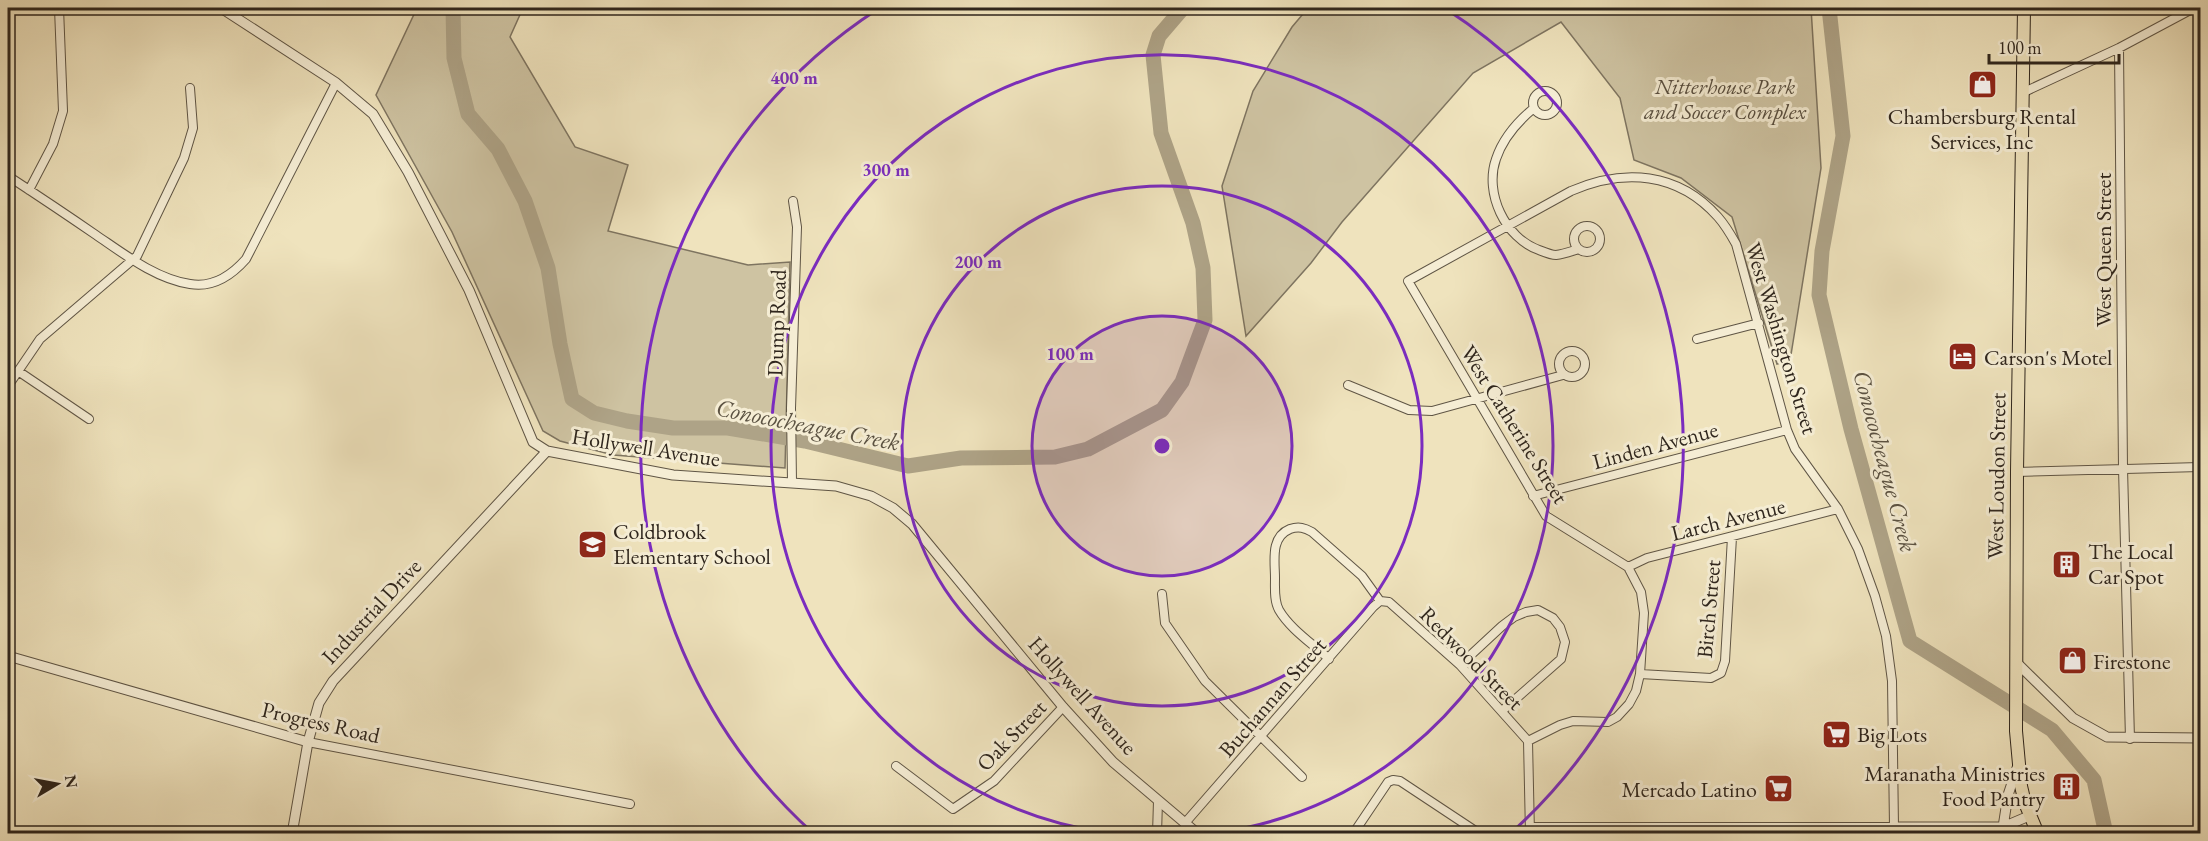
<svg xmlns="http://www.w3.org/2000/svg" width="2208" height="841" font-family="'EB Garamond',serif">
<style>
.green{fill:#cec3a2;stroke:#7e7460;stroke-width:1.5}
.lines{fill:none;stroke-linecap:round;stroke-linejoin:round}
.river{stroke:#aea387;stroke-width:15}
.minor-casing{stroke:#5f5545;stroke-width:10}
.tertiary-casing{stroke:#5f5545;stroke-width:11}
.trunk-casing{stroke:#2f261d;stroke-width:14}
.minor{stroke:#f5edd4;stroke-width:8}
.tertiary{stroke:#f5edd4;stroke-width:9}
.trunk{stroke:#efe3bd;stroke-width:12}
.ring{fill:none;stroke:#7b2cbf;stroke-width:3}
.labels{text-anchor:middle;stroke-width:6;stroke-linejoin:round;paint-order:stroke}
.park-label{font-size:22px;font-style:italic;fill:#574d3e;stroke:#f5edd4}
.poi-label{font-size:22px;fill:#2f261d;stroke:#f5edd4;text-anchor:start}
.street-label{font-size:22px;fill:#2f261d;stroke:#f5edd4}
.water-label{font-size:24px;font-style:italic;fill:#5b5242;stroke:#f5edd4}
.centre{fill:#7b2cbf;stroke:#f5edd4;stroke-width:3}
.ring-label{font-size:18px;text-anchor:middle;font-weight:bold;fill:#7b2cbf;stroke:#f5edd4;stroke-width:6;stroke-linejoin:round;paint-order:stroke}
</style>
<rect width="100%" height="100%" fill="#efe3bd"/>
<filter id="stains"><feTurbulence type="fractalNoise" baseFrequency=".00333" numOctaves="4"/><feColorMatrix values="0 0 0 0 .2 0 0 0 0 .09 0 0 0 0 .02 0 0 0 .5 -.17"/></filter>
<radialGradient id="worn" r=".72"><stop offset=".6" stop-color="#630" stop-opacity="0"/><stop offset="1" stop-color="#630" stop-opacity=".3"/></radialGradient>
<path class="green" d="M417,8H523L510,37L575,147L628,165L608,231L748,265L790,262L785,468L613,455L560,441L543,431L452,232L376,95Z
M1308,8H1811L1821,168L1790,361L1777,364L1732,217L1681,178L1634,160L1620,98L1561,22L1473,73L1342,222L1311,263L1246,336L1222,186L1253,91L1292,27Z"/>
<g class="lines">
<path class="river" d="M453,8L454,58L468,114L498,149L525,201L548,268L560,344L572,399L594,413L627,421L673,428H728L805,441L908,466L961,458L1055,457L1088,449L1162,410L1182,382L1205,320L1203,268L1193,223L1161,133L1153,55L1159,36L1183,8
M1829,8L1843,136L1822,251L1819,295L1851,429L1910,641L2052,730L2094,780L2106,834"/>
<defs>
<path id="minor" d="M2119,48L2123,468L2130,739
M1533 103a12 12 0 1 1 24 0a12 12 0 1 1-24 0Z
M2022,93L2119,48L2194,8
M1534,108C1517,122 1503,138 1496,159C1484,193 1505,238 1539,250C1544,252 1551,255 1556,255C1564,254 1572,251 1579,249
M8,176C37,195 67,215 96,235C124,254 156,279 190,284C213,288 231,276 246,259L336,83
M29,190L53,144L63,111L59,8
M1574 239a13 13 0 1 1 26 0a13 13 0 1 1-26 0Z
M1697,339L1759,323
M1559 364a13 13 0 1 1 26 0a13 13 0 1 1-26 0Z
M18,371L89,419
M1348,385L1409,410L1432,411L1563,375
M8,386L40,339L137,256L184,158L193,128L190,88
M2017,472L2200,467
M792,482L791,408L797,227L793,201
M1533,496L1787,430
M1628,567L1647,558L1838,509
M1162,594L1165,623L1205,681L1302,777
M1329,659C1313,644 1290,629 1279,610C1274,601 1275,589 1275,578C1275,561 1270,537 1290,529C1299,526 1305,528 1312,532L1362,576L1380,601
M1460,665L1502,626L1514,617L1526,612L1538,610L1553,618L1560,627L1565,642L1561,659L1502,711
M1640,674L1711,678L1721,673L1725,661L1732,537
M1528,741L1560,725L1573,721L1608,722L1617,717L1629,704L1636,691L1640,674L1644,613L1641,592L1628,567L1546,516L1408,281L1571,191C1624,168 1678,172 1718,217C1725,225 1731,235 1736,244L1787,430L1795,449L1838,509L1858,549L1875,596L1886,636L1892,681L1894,827H1530
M1528,741L1530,834
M308,742L630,804
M896,766L953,809L994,781L1063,707
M1157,834L1158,801
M1185,834V823L1373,607L1380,601L1389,602L1460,665L1528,741
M1353,834L1388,782L1393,780L1400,781L1480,834"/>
<path id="tertiary" d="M221,8L335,82L373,114L408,172L469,290L533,442L547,451L673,475L836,486L871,496L893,508L912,524L1063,707L1113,762L1198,834
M8,656L308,742
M2016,662L2073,718L2107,737L2200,738
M2003,827L2008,795L2017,768
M292,834L308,742L319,703L333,681L547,451
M1894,834V827H2003L2029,816"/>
<path id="trunk" d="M2024,8L2017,472L2016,731L2021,786L2025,803L2038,834"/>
</defs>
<use href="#minor" class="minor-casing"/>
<use href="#tertiary" class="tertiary-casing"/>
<use href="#trunk" class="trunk-casing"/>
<use href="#minor" class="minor"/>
<use href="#tertiary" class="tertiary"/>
<use href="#trunk" class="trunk"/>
</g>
<circle cx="1162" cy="446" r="130" fill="#7b2cbf" fill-opacity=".12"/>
<g class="ring">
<circle cx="1162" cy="446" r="130"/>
<circle cx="1162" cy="446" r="260"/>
<path d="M1108 833A391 391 0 1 1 1216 833"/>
<path d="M813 833A521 521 0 0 1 878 9M1446 9A521 521 0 0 1 1511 833"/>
</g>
<defs>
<symbol id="shop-square" viewBox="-11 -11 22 22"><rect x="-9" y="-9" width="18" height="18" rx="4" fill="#8f2418" stroke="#f5edd4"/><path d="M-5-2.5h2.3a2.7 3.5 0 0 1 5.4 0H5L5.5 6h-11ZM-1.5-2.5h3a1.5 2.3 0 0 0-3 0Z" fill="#fff"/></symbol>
<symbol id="hotel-square" viewBox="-11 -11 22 22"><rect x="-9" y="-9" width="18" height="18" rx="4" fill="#8f2418" stroke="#f5edd4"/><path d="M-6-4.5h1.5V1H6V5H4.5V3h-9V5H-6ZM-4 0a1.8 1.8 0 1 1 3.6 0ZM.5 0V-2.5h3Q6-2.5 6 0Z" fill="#fff"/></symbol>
<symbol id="school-square" viewBox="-11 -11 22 22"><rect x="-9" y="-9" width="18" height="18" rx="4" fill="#8f2418" stroke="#f5edd4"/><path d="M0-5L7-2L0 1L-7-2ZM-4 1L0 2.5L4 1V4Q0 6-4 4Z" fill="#fff"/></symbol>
<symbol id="building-square" viewBox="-11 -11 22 22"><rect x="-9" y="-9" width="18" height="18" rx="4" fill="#8f2418" stroke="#f5edd4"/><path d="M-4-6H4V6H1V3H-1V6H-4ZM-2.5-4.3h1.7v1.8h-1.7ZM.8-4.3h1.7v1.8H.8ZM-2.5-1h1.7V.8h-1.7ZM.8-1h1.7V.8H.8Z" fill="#fff"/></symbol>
<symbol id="supermarket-square" viewBox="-11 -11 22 22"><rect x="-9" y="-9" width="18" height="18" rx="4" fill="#8f2418" stroke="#f5edd4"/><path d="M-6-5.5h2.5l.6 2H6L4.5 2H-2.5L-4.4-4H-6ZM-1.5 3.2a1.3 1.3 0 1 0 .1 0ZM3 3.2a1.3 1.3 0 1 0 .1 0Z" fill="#fff"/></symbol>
</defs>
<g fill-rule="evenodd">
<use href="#shop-square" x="1966" y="68" width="33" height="33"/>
<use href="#hotel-square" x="1946" y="340" width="33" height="33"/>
<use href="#school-square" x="576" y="528" width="33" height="33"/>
<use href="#building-square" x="2050" y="548" width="33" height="33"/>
<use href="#shop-square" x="2056" y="644" width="33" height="33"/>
<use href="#supermarket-square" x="1820" y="718" width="33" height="33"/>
<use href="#building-square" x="2050" y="770" width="33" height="33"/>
<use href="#supermarket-square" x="1762" y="772" width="33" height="33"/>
</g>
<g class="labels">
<g class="park-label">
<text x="1725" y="94">Nitterhouse Park<tspan x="1725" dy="25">and Soccer Complex</tspan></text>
</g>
<g class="poi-label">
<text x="1982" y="124" text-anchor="middle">Chambersburg Rental<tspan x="1982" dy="25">Services, Inc</tspan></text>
<text x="1984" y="365">Carson's Motel</text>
<text x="613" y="539">Coldbrook<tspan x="613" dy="25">Elementary School</tspan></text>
<text x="2088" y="559">The Local<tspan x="2088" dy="25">Car Spot</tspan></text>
<text x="2093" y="669">Firestone</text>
<text x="1857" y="742">Big Lots</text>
<text x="2045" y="781" text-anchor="end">Maranatha Ministries<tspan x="2045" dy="25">Food Pantry</tspan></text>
<text x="1757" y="797" text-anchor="end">Mercado Latino</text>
</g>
<g class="street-label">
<text transform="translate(2103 250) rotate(-90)" y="8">West Queen Street</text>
<text transform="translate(776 323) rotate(-88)" y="8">Dump Road</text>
<text transform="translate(1782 338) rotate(73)" y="8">West Washington Street</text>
<text transform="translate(1515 424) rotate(58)" y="8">West Catherine Street</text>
<text transform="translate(1655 445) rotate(-15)" y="8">Linden Avenue</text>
<text transform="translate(646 447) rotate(9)" y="8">Hollywell Avenue</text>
<text transform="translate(1996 476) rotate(-89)" y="8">West Loudon Street</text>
<text transform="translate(1728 519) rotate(-14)" y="8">Larch Avenue</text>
<text transform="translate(1708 609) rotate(-85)" y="8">Birch Street</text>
<text transform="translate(371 611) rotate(-47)" y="8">Industrial Drive</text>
<text transform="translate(1472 658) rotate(45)" y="8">Redwood Street</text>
<text transform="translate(1083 695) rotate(48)" y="8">Hollywell Avenue</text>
<text transform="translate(1272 697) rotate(-49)" y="8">Buchannan Street</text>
<text transform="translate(321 722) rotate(13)" y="8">Progress Road</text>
<text transform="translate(1011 735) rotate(-46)" y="8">Oak Street</text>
</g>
<g class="water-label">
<text transform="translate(808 425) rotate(11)" y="8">Conococheague Creek</text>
<text transform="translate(1885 461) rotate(75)" y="8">Conococheague Creek</text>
</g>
</g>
<circle cx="1162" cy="446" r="9" class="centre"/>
<g class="ring-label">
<text x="794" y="84">400 m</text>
<text x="886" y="176">300 m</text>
<text x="978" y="268">200 m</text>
<text x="1070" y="360">100 m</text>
</g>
<rect width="2208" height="841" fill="none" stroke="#efe3bd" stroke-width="30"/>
<rect x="9" y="9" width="2190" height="823" fill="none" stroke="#2f261d" stroke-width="3"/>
<rect x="15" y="15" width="2178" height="811" fill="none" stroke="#2f261d" stroke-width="1.5"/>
<g transform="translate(57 784) rotate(80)" stroke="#f5edd4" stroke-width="4.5" paint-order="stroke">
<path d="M0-4.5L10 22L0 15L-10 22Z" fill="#2f261d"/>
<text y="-9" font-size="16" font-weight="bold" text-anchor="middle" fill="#2f261d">N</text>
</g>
<path d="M1989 54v9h130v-9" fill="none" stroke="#2f261d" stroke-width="3"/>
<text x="1998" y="54" font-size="18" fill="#2f261d" stroke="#f5edd4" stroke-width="4.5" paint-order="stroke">100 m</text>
<rect width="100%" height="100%" filter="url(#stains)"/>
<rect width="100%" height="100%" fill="url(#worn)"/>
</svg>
